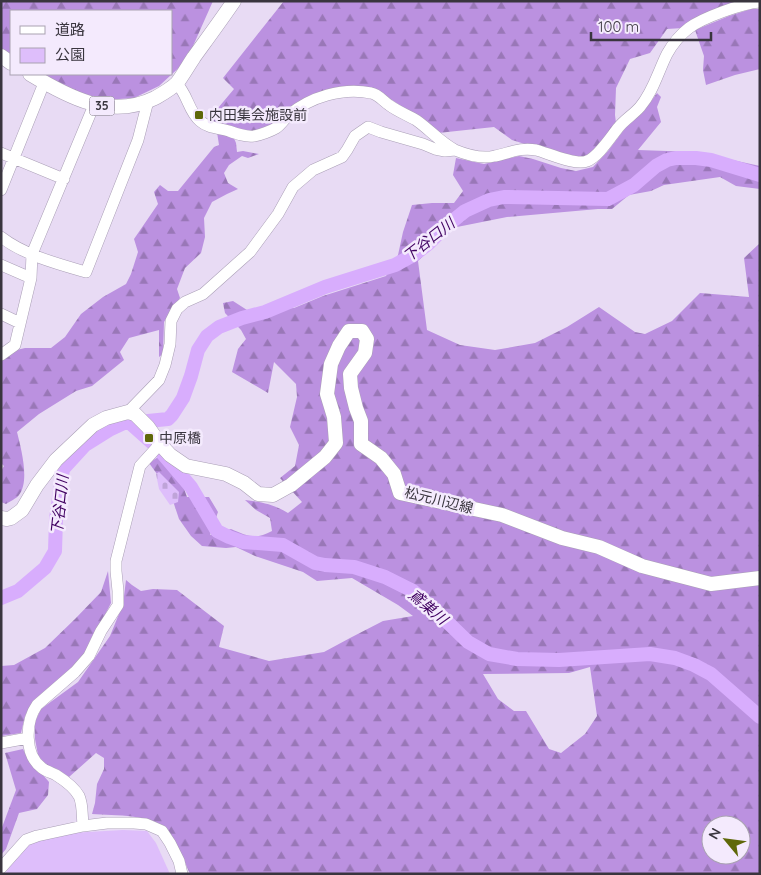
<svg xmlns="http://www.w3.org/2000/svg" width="761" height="875" font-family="Quicksand,'Noto Sans JP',sans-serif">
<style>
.forest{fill:url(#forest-firs);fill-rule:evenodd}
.cemetery{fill:url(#cemetery-stones)}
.park{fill:#debefb}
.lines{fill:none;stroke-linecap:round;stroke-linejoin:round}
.river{stroke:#d8adfd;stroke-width:14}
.minor-casing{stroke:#aa9fb6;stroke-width:12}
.major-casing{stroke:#aa9fb6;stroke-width:15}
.minor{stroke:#fff;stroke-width:11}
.major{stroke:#fff;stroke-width:14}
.poi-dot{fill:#5f6809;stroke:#f4eafd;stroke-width:2}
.labels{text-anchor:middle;stroke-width:5;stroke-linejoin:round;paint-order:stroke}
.shield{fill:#f4eafd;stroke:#716b77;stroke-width:1}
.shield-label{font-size:12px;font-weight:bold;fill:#39353e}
.poi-label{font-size:14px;fill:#39353e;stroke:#f4eafd;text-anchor:start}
.street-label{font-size:14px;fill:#39353e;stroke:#f4eafd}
.water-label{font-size:15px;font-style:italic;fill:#400061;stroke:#f4eafd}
</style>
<defs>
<pattern id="forest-firs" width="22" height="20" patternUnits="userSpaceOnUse" patternTransform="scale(1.25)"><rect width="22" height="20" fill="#bb91e0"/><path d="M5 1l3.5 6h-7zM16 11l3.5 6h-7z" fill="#9977b7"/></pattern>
<pattern id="cemetery-stones" width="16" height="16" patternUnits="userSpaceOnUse" patternTransform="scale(1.25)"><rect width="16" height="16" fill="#debefb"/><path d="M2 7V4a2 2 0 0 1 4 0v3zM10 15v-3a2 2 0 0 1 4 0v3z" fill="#bfa4d8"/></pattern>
</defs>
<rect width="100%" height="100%" fill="#e8dbf4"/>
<path class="forest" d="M1,1H213L193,46L195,53L159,86L134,98L104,100L81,96L38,74H171V11H11V59L1,53Z
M284,1H744L683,28L667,29L650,53L630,59L616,88L615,115L616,123L592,152L582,158L528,145L512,140L494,127L438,133L412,113L381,93L328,90L273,125L252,133L210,122L213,114L234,89L223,78Z
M751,9H760V69L735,75L706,85L703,70L704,56L695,30L729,16Z
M657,93L661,97L657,107L661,122L638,150L696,152L760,166V189L736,186L720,177L664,185L651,191L629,195L612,209H598L507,217L452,228L418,261L427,330L460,345L495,350L535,343L567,327L599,307L635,332L645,334L672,321L700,293L749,297L744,258L760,243V874H190C184,860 178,845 169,832C155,813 114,816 92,814L95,803L97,784L104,769V758L96,753L69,777L57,769L46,766L38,755L35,739V722L41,709L78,682L110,636L123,604L126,580L132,585L141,591L153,589L177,590L224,626L219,647L269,661L324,652L350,638L383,621L413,616L398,605L352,578L317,581L303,572L255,556L236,547L226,548L202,546L191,536L179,519L170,492L149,463L158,457L183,486L187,497H209L218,512L210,535L231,529C247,536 256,540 272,531L270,518L256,510L245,500C262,502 273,504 288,513L302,502L280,478L295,466L299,445L290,427L297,397L296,384L274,362L268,393L232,372L238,349L246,339L241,330L225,313L223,303L233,301L247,310L294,308L323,296L386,276L398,255L403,232L412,205L432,203H454L463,191L453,175L456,158L484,164L519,156L533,159L561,168L576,171L593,167L608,151L626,127L644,111ZM590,667L597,716L585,734L561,753L549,749L526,711H514L498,699L483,674L569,673ZM711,825H741V855H711Z
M217,132L233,136L236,143L237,152L243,151L259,154L248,158L242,156L229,165L224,173L228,183L238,189L227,194L212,202L204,218L205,237L201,253L185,268L177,289L180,298L164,322L163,354L159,357V330L129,338L120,352L124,360L92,386L76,391L39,414L17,432C21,448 30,481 19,495C16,499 10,501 6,504L1,502V471L4,466L1,463V356L4,353L25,348H51L65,337L81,314L103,297L126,284L131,274L138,252L134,239L158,204L154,192L160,185L168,191H178L214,147L219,145Z
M108,571L111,603L86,652L69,670L33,701L25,716L21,733L1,736V666L14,665L45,648L75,619L101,592Z
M23,749L30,763L43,775L49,782L48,795L37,809L19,813L6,849L1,855V830L16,790L5,753Z"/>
<path class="cemetery" d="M159,472L179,492L178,502L170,505L159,489L156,474Z"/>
<path class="park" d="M123,830L147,831L156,843L170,874H5L13,862L29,843L70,833Z"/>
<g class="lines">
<path class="river" d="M148,421L168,419L172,415L183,398L191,376L198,350L207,336L219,327L242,318L265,312L325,287L395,265L415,254L428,244L444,228L465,211L489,200L504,197L608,199L634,185L656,166L667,160L676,158H696L711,160L760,175
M1,598L18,591L45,568L55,551L56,519L63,469L85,445L109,430L124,423H130L157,447L191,487L217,531L229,537L243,542L283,545L315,563L325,565L354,567L385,577L413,591L437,612L468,642L489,654L517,659L559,660L650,654L675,658L694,665L711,674L760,717"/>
<defs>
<path id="minor" d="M176,83C188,94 188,111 200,121C208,128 219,128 229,131C237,134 245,137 254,136C260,135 271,131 276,128C281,125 284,119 289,115C310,97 343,87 371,93C378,94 383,101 389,105C397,111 407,115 416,120C429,129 440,142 455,150C467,155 482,159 495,156C510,153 520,147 536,150C548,153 576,166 587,161C598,157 610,138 618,128C624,120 633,115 640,107C653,92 658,72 667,54C672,45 681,34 689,28C702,18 743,3 760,2
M1,153L64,179
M1,190L44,83
M1,237C24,255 58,264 86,272L138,140L148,101
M1,265L31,278L15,345L1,355
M31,278L32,254L94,105
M1,314L20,323
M128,412L159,380L165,365L170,344L171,321L177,309L185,302L203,294L250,252L278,214L293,187L313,170L342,157L347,150L355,136L368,127L381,132L423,144L435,149L445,151L455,150
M1,743L28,738
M83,826C82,817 83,804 79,796C74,787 64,780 56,775C52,773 46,771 42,768C24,755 25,722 37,705L75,672L89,656L101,631L118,605V591L116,571V561L140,466L160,444
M1,868L26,840L37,836L83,826L107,823H134L146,824L162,831L170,843L179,861L182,874"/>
<path id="major" d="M1,56L11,63
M30,74C68,97 110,120 155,98C162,94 171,89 177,83C183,75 188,66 194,57C207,39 221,20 234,1
M1,518L7,519L11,518L22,510L37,485L56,460L93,425L106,418L128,412L135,414L148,427L160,444L170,455L186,466L226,474L244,483L258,494L273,495L291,485L325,457L336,443L334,417L327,394L331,364L339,346L349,331H362L367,339L365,353L350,374L351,388L356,408L361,421V444L381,458L394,474L400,493L502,515L562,538L599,547L642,566L711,584L760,578"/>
</defs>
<use href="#minor" class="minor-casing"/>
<use href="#major" class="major-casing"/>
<use href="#minor" class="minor"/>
<use href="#major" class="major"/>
</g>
<g class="poi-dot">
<rect x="194" y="110" width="10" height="10" rx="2.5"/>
<rect x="144" y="433" width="10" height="10" rx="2.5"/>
</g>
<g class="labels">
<rect class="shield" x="89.5" y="96.5" width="25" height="19" rx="4"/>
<g class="shield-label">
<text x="102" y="110">35</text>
</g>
<g class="poi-label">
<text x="209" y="120">内田集会施設前</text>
<text x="159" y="443">中原橋</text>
</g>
<g class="street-label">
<text transform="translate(439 500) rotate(14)" y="5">松元川辺線</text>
</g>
<g class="water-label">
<text transform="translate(429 240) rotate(-38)" y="5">下谷口川</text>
<text transform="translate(60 505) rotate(-84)" y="5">下谷口川</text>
<text transform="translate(428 607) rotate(40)" y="5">鳶巣川</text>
</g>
</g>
<rect width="761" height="875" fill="none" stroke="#39353e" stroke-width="5"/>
<rect x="10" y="10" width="162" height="65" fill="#f4eafd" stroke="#a9a2b1"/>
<rect x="20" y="26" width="25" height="8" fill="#ffffff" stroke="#a9a2b1"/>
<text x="55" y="35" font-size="15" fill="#39353e">道路</text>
<rect x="20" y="48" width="25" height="15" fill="#debefb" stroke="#a9a2b1"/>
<text x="55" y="60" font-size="15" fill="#39353e">公園</text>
<g transform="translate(726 840) rotate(299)"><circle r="24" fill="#f4eafd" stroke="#a9a2b1"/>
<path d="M0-4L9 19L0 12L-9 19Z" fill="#5f6809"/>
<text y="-8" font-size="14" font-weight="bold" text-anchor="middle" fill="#39353e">N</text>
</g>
<path d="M591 32v8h120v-8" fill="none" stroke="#39353e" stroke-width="2.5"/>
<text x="598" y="32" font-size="15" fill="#39353e" stroke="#f4eafd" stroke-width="4" paint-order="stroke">100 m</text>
</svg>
